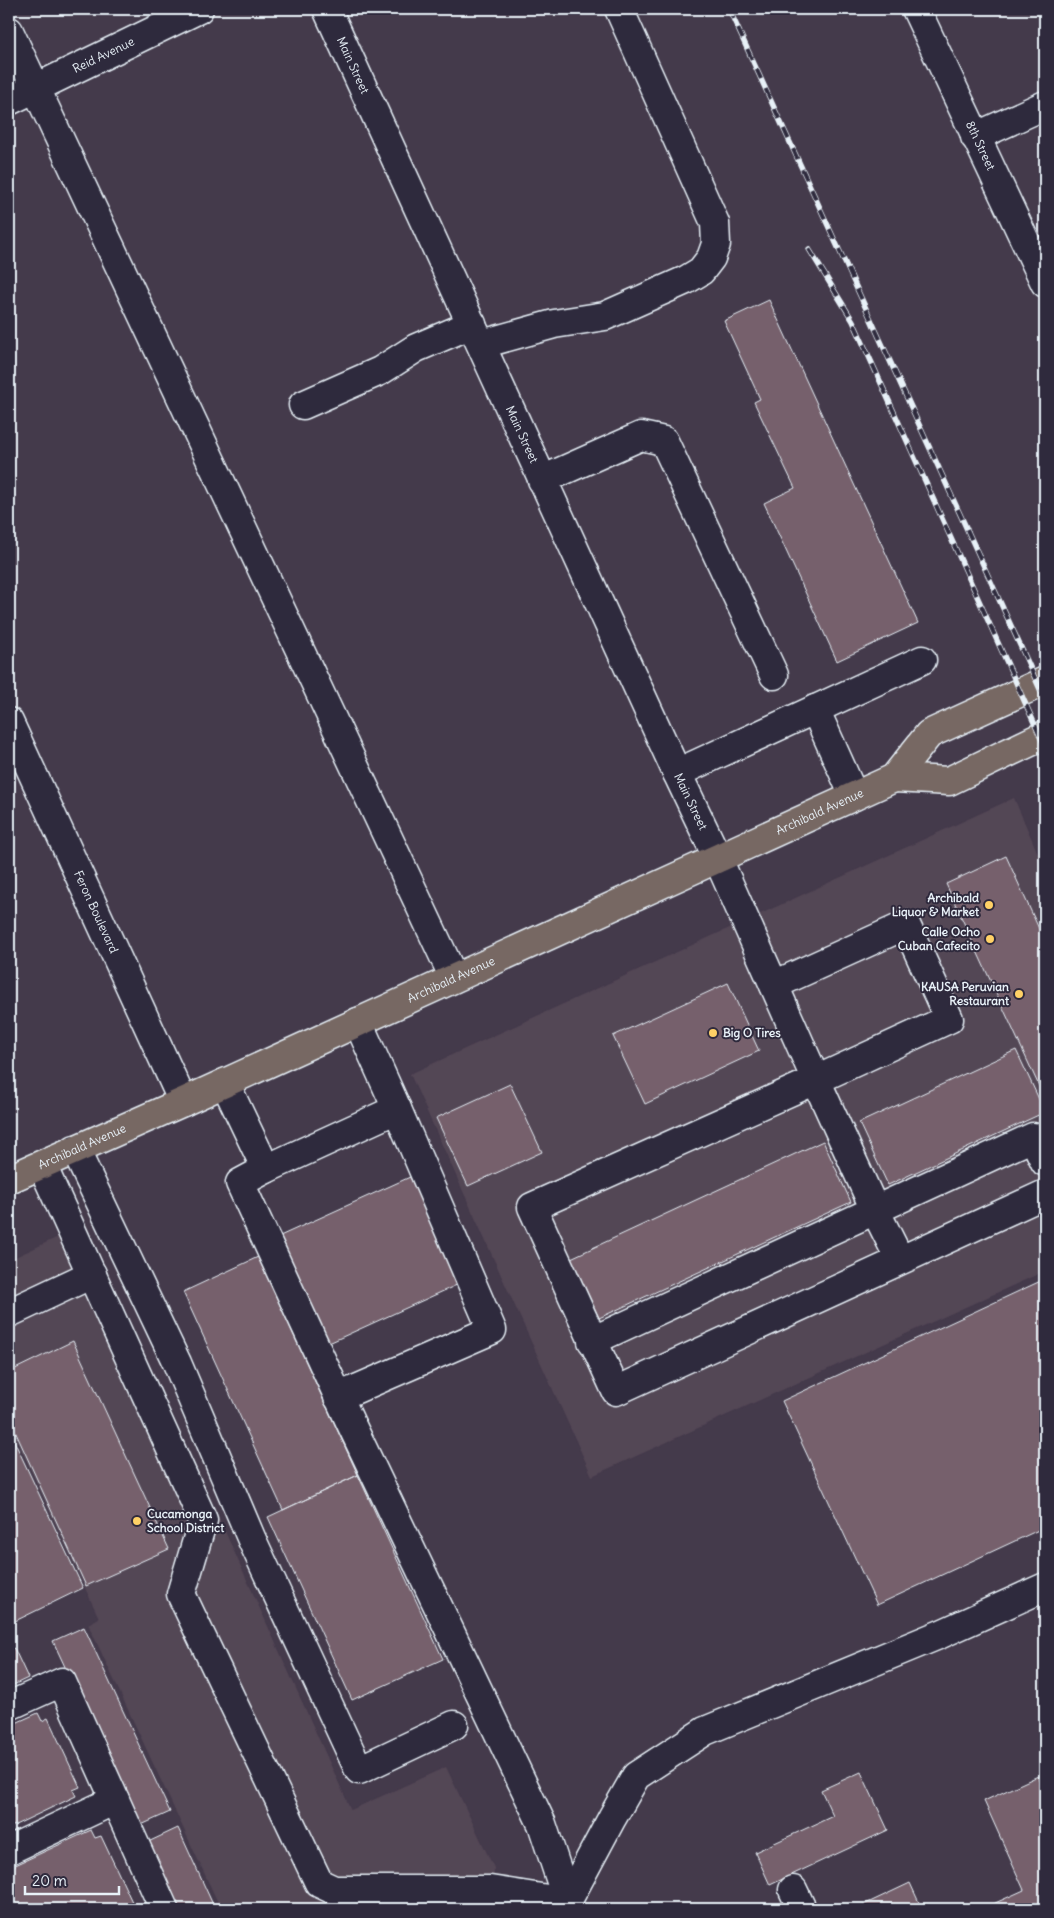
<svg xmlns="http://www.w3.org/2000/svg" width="1054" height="1918" font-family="Delius,sans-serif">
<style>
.built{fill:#534655}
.building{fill:#76616c;stroke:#e8f1f8}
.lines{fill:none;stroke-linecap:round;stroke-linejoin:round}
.minor-casing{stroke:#e8f1f8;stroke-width:31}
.major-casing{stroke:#e8f1f8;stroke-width:31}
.minor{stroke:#2f2a3d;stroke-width:28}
.major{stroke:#776864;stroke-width:28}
.rail-casing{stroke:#e8f1f8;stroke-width:5.5}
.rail{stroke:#2f2a3d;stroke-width:4;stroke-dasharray:11;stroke-linecap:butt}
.poi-dot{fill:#ffd166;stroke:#2f2a3d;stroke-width:2}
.labels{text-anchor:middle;stroke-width:4;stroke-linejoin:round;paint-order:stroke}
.street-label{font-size:12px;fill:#e8f1f8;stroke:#2f2a3d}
.poi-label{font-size:12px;font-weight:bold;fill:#e8f1f8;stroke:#2f2a3d;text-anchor:end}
</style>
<rect width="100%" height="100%" fill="#443a4b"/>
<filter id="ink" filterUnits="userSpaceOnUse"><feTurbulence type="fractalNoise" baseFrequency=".02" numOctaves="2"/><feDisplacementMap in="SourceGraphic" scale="10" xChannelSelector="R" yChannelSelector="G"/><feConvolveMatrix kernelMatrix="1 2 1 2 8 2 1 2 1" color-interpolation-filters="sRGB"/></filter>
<g filter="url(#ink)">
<path class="built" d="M1014,798L1045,870V1271L592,1476L410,1074Z
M86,1224L351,1810L446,1767L494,1868L493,1909H221L88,1624L99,1618L9,1424V1260Z"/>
<path class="building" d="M769,300L918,623L837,661L764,503L795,488L754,402L760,399L724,321Z
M1006,856L1045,942V1099L946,884Z
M728,983L759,1051L645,1104L613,1036Z
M1016,1050L1045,1112L888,1185L859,1123Z
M510,1084L542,1152L468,1186L436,1118Z
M823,1141L851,1202L599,1318L571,1258Z
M410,1177L459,1284L329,1343L280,1236Z
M258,1257L358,1475L283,1510L183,1292Z
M1045,1279V1527L877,1605L782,1401Z
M73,1341L169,1549L86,1586L9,1418V1372Z
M9,1430L83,1588L9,1624Z
M358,1475L443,1659L352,1700L268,1517Z
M84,1627L170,1812L139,1826L53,1641Z
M14,1648L28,1678L9,1687V1651Z
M38,1713L42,1721L48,1718L80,1787L73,1790L76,1796L9,1828V1726Z
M861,1772L888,1830L770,1885L755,1852L833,1816L821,1790Z
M1038,1776L1045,1791V1909H982L1024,1890L984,1801Z
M178,1828L215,1909H179L148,1842Z
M91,1830L95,1838L101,1836L133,1904L127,1907L128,1909H9V1868Z
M910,1883L922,1909H855Z"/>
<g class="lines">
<defs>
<g id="minor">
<path id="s1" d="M327,9L677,773L718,859L816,1080L532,1207L616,1391L1045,1194"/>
<path id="s2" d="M916,9L1045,283"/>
<path d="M9,31L454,978"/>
<path id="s3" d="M9,101L199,9"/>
<path d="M975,137L1045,105"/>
<path d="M482,344L554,324L605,316L686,280L701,271L711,258L716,244L715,223L619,9"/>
<path d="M303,405L380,371L416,348L472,324"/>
<path d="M542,480L641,436L664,441L774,675"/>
<path d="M815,709L854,796"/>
<path id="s4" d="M9,722L183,1102"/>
<path d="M677,773L922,660"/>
<path d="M774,985L906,925L949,1019L816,1080L875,1210L900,1260"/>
<path d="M225,1083L266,1169L240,1183L352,1426L542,1824L570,1909"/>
<path d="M75,1149L177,1363L252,1540L359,1770L454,1725"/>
<path d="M42,1165L203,1520L181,1594L319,1883L334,1890H490L567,1902"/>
<path d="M266,1169L397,1109L358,1022"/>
<path d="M9,1313L92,1274"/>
<path d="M592,1341L1033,1137L1045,1162"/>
<path d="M338,1397L492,1330L397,1109"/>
<path d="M9,1706L62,1682L164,1909"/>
<path d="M9,1850L115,1800"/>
<path d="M793,1890L802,1909"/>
<path d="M567,1902L612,1818L636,1776L705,1731L941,1634L1045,1587"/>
</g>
<g id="major">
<path d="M894,778L949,781L1045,735"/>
<path id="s5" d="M9,1179L183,1102L894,778L929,734L1045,681"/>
</g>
</defs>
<use href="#minor" class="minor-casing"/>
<use href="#major" class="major-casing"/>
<use href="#minor" class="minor"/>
<use href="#major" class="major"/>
<defs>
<path id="rail" d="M729,9L1045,700
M809,249L853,321L1045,747"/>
</defs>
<use href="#rail" class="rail-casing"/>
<use href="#rail" class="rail"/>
</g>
</g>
<g class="poi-dot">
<circle cx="989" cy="905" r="5"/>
<circle cx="990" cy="939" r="5"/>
<circle cx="1019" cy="994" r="5"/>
<circle cx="713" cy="1033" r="5"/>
<circle cx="137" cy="1521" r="5"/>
</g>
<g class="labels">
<g class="street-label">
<text dy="4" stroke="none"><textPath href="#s3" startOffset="105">Reid Avenue</textPath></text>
<text dy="4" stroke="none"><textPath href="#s1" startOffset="62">Main Street</textPath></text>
<text dy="4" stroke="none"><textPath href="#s2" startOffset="151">8th Street</textPath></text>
<text dy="4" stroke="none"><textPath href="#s1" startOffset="468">Main Street</textPath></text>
<text dy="4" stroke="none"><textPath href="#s1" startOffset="872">Main Street</textPath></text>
<text dy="4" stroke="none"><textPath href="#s5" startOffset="890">Archibald Avenue</textPath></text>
<text dy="4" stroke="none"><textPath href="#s4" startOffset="209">Feron Boulevard</textPath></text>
<text dy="4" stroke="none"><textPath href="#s5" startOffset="485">Archibald Avenue</textPath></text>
<text dy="4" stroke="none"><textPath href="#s5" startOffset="80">Archibald Avenue</textPath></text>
</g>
<g class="poi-label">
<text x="979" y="902">Archibald<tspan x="979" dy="14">Liquor &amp; Market</tspan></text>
<text x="980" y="936">Calle Ocho<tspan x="980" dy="14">Cuban Cafecito</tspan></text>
<text x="1009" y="991">KAUSA Peruvian<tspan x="1009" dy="14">Restaurant</tspan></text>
<text x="723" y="1037" text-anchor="start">Big O Tires</text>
<text x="147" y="1518" text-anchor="start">Cucamonga<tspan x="147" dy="14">School District</tspan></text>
</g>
</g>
<rect width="1054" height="1918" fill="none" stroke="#2f2a3d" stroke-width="30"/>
<rect x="15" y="15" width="1024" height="1888" fill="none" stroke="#e8f1f8" stroke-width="2" filter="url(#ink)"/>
<path d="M25 1886v8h94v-8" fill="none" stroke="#e8f1f8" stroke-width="2.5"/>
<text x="32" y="1886" font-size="15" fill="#e8f1f8" stroke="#2f2a3d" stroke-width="4" paint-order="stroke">20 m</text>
</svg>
